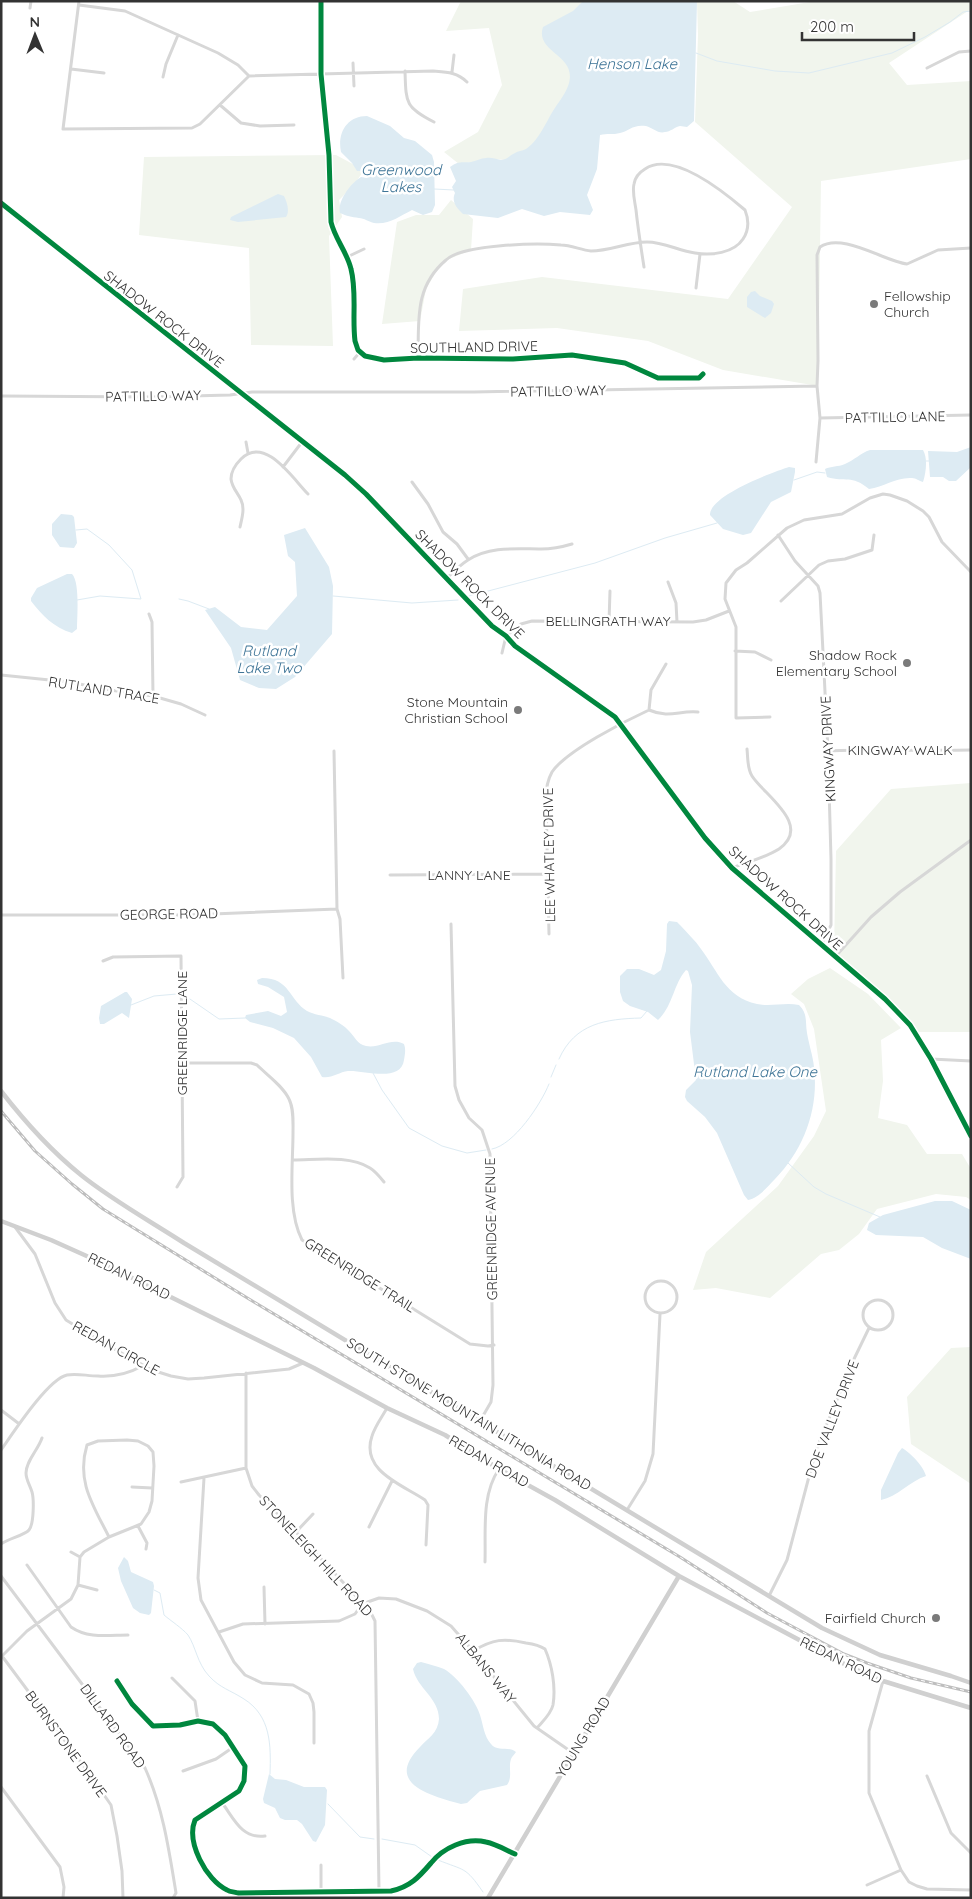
<svg xmlns="http://www.w3.org/2000/svg" width="972" height="1899" font-family="Quicksand,sans-serif">
<style>
.green{fill:#f1f5ed}
.water{fill:#ddebf3}
.lines{fill:none;stroke-linecap:round;stroke-linejoin:round}
.stream{stroke:#ddebf3;stroke-width:1}
.street{stroke:#d7d7d7;stroke-width:3}
.secondary{stroke:#d0d0d0;stroke-width:4.5}
.rail-casing{stroke:#bebebe;stroke-width:3}
.rail{stroke:#fff;stroke-width:1;stroke-dasharray:4;stroke-linecap:butt}
.cycleway-casing{stroke:#fff;stroke-width:8}
.cycleway{stroke:#00873e;stroke-width:5}
.poi-dot{fill:#7a7a7a;stroke:#fff;stroke-width:2}
.labels{text-anchor:middle;stroke-width:5;stroke-linejoin:round;paint-order:stroke}
.poi-label{font-size:14px;fill:#333;stroke:#fff;text-anchor:end}
.street-label{font-size:14px;fill:#333;stroke:#fff}
.water-label{font-size:15px;font-style:italic;fill:#3f7597;stroke:#fff}
</style>
<rect width="100%" height="100%" fill="#fff"/>
<path class="green" d="M461,1H587L572,65L578,79L548,139L514,161L495,159L459,164L444,152L478,132L502,85L489,28L446,31Z
M697,1H733L750,12L816,1H971V9L889,63L907,85L971,81V159L821,181L818,386L723,370L648,341L557,328L459,331L463,289L542,277L728,299L792,207L695,122L698,35Z
M336,155L364,170L354,185L339,200L342,217L329,236L333,346L251,345L249,248L139,235L144,157Z
M451,200L473,219L471,250L442,262L426,289L420,321L382,324L397,222L416,215H439Z
M971,783V1032H914L893,1009L848,967L834,950L836,851L891,789Z
M830,968L868,994L901,1028L881,1040L883,1081L878,1118L907,1125L927,1154H962L971,1169V1200L966,1197L936,1194L877,1209L859,1234L839,1250L821,1254L770,1298L716,1288L693,1290L706,1252L778,1186L814,1136L826,1111L814,1029L804,1004L791,994L808,979Z
M971,1347V1484L911,1444L907,1397L951,1348Z"/>
<path class="water" d="M583,1H697L694,121L687,127L680,126C675,127 670,132 665,132C658,134 653,128 646,126C633,124 629,131 620,133C613,135 607,133 600,135L597,169L587,195L593,210L590,215L560,212L544,216L522,209L498,218L463,214C457,208 451,202 455,193L452,187L456,181L450,167C459,160 463,163 471,162C476,161 481,158 486,158C491,157 496,159 501,160C507,160 510,155 515,153C518,151 522,151 526,149C541,139 548,116 559,102C594,54 533,57 543,27L573,11Z
M367,116L390,126L404,138L415,141L432,155L434,162L435,205L432,212L423,215L412,210C400,216 389,225 374,223C369,222 364,218 359,218C351,217 347,216 340,213C337,201 351,183 361,177L367,178L368,175L362,171H357L352,163L341,152C337,133 347,116 367,116Z
M278,194L284,196C287,202 290,211 286,217L238,222L230,220L231,217Z
M755,291L760,296L772,301L774,304L771,313L765,318L747,307V297L751,292Z
M971,447V467L956,481H949L943,477H930L928,451L957,452Z
M870,450H923C928,458 926,473 923,482C919,481 916,478 912,478C896,477 884,487 869,489C851,474 846,483 827,477L825,469C831,466 838,467 845,464C855,460 860,453 870,450Z
M789,467L795,468V472L791,492L771,502L751,533L743,535L723,529L710,515C709,496 773,472 789,467Z
M61,514L72,515L74,517L77,543L74,548L60,547L52,535V524Z
M305,528L329,567L333,586L332,634L295,677L276,689L259,688L240,680L231,648L205,610L215,607L241,627L267,630L297,596L295,562L288,556L284,535Z
M67,574H72C80,582 77,616 77,629L72,633C54,628 42,615 31,601V598L37,588Z
M669,921L677,922L680,925C687,933 695,940 701,949C718,971 725,997 757,1004C771,1007 785,1002 799,1005C808,1014 805,1021 807,1033C809,1045 813,1056 814,1067C819,1109 804,1149 775,1179C767,1187 759,1198 748,1200L744,1195L717,1133L705,1117L687,1101L685,1097L686,1090L696,1080L690,1032L692,985L688,971L686,970C673,985 673,1006 658,1020L648,1012L630,1006L623,1001L620,992V976L627,969H639L654,975L661,970L666,951L667,924Z
M262,978C290,978 289,1000 307,1011C314,1015 323,1015 330,1018C336,1021 345,1026 349,1031C355,1037 357,1044 366,1046C379,1049 391,1037 404,1044C406,1049 405,1054 404,1060C401,1083 364,1070 348,1071C339,1072 331,1079 322,1077L311,1057L294,1038L273,1028L250,1022L245,1018L246,1015L268,1011L281,1016L287,1012L284,997L268,987L258,984L257,980Z
M125,992H127L132,999L129,1018L122,1013L104,1024H100L99,1018L101,1006Z
M935,1201H952L971,1210V1259L942,1248L923,1237L876,1235L867,1230L869,1223L883,1215Z
M902,1448C911,1453 924,1467 926,1476C910,1481 897,1497 881,1500V1490L898,1453Z
M124,1557L128,1561L131,1572L153,1582L154,1586L151,1613L149,1615L140,1613L133,1608L121,1581L118,1568Z
M421,1662C428,1664 437,1666 444,1669C457,1676 476,1701 480,1715C483,1724 484,1737 491,1744C497,1752 509,1746 516,1752C515,1754 512,1756 511,1759C508,1768 513,1777 507,1785L480,1791L467,1803L461,1804C432,1796 383,1784 420,1747C428,1738 438,1733 439,1719C439,1698 417,1688 413,1669L417,1663Z
M269,1774L275,1779L286,1780L304,1787H325L327,1790L325,1825L316,1842L313,1841L302,1824L297,1820H285L280,1818L275,1808L264,1803L263,1799Z"/>
<g class="lines">
<path class="stream" d="M696,53L717,61L775,71L809,73L892,53L925,37L950,22L963,12L971,11
M434,189L454,190
M926,461H929
M794,480L817,472L825,473
M76,530L87,529L109,545L132,570L141,599L100,596L77,600
M333,596L412,603L458,600
M469,596L595,563L665,538L717,523
M179,599L188,601L209,609
M187,997L219,1019L245,1018
M131,1005L154,996L177,994
M559,1059C575,1023 606,1019 641,1018L647,1011
M373,1073L382,1090L409,1128L442,1146L467,1153L486,1150
M551,1077L556,1065
M492,1149C514,1145 541,1104 549,1084
M788,1163L814,1187L826,1194L880,1217
M154,1590L160,1593L164,1615C171,1621 182,1628 188,1635C196,1647 197,1663 209,1676C220,1688 230,1690 244,1699C271,1716 271,1745 270,1774
M328,1804L360,1837L374,1839
M382,1839L415,1845L432,1857
M438,1860C465,1871 465,1866 483,1892"/>
<path class="street" d="M79,1L63,129L192,128L200,124L249,76L433,71C446,72 457,72 467,82
M321,1V74L329,155L331,222C335,239 347,252 351,269C357,292 352,317 355,341L358,350L365,356L384,360L418,358L513,359L572,355L625,363L658,378H699L703,374
M79,5L125,11L218,53L238,65L249,76
M30,8L31,1
M353,63L354,86
M927,68L959,52L971,51
M71,69L104,73
M405,71C406,103 405,107 434,122
M452,72L454,55
M163,77L166,64L178,35
M220,105L241,123L260,126L294,125
M1,203L345,475L366,494L492,626L506,636L515,646L615,717L705,838L732,868L885,999L910,1025L931,1059L971,1136
M347,257L364,249
M696,288L700,254
M418,358C419,321 414,287 446,260C463,244 537,243 561,245C571,245 581,250 591,251C610,251 628,242 647,242C664,242 679,251 695,253C711,256 734,253 743,239C749,230 749,220 745,210C724,192 673,150 645,169C640,172 635,177 634,184C632,192 635,202 636,210C638,229 641,248 644,267
M354,359L360,352
M1,396L152,397L230,395L252,392H474L817,386
M820,418L971,415
M246,442L248,453
M816,462L820,418L817,386L818,361L817,255L820,247C842,232 884,261 907,264L938,250L971,248
M283,467L302,442
M412,482L428,504L443,532L457,544L468,559
M240,527C242,518 245,508 241,500C238,493 232,488 231,479C231,472 236,464 241,459C265,435 293,479 308,494
M778,535L795,561L818,586L820,593L828,751L831,859V925L821,945
M447,578C453,572 460,565 468,560C490,546 516,549 541,549C551,549 562,547 572,544
M668,582L676,603L677,622
M781,601L819,565L828,561L845,559L872,550L874,535
M149,614L152,622L153,696
M609,622L610,591
M735,651L755,652L771,660
M502,653L506,636L521,624L532,621L693,622L706,620L729,611
M1,675L69,682L110,690L153,696L181,704L205,715
M649,710C670,719 679,710 698,712
M770,717L736,718V627L725,599L726,583L736,570L747,563L787,528L804,520L842,514L870,498L883,494L890,495L907,501L923,511L929,517L942,542L971,572
M334,751L337,909
M828,751C876,749 923,751 971,750
M732,868C747,862 765,858 779,849C813,825 764,795 752,776C747,768 748,758 747,749
M390,875L549,874
M1,915H188L337,909L340,919L343,978
M451,924L455,1086L459,1100L469,1118L482,1130L490,1154L493,1385L491,1402L480,1421
M549,934L546,798C546,788 547,781 552,772C566,751 625,721 649,710L651,690L666,664
M835,957L871,917L900,892L971,840
M103,961L113,957L181,956L183,1177L177,1187
M931,1059L971,1061
M182,1063H251L257,1065C267,1075 283,1086 289,1099C294,1109 293,1122 293,1133C293,1165 287,1211 302,1240L470,1344L488,1346L494,1345
M293,1160C317,1160 349,1155 370,1168C375,1171 380,1177 384,1182
M15,1227L35,1254L55,1303L66,1320L100,1341L152,1370L171,1376L188,1379L204,1378L289,1369L303,1363
M645 1297a16 16 0 1 1 32 0a16 16 0 1 1-32 0Z
M863 1315a15 15 0 1 1 30 0a15 15 0 1 1-30 0Z
M246,1373V1468L252,1486L259,1495L294,1530L370,1611L375,1621L379,1891
M387,1408C382,1417 375,1426 372,1436C360,1471 403,1485 425,1500L428,1505L426,1545
M1,1410L18,1423
M1,1450C13,1433 48,1379 67,1375C77,1373 87,1376 98,1376C114,1377 128,1374 142,1366
M204,1478L198,1578L201,1600L234,1662L245,1675L262,1683L293,1685L309,1694L313,1703L314,1712V1743
M181,1482L246,1468
M132,1487L152,1488
M627,1510L645,1481L653,1454L660,1314
M138,1526L147,1543L146,1549
M369,1527L392,1481
M296,1532L313,1514
M1,1544C8,1539 25,1535 29,1530C34,1524 34,1499 32,1492C30,1485 26,1480 26,1473C26,1461 38,1450 42,1438
M71,1552L80,1557
M485,1562C486,1532 481,1495 499,1469
M27,1565L71,1627C88,1639 109,1635 128,1635
M1,1576L145,1768C163,1808 169,1850 176,1893L173,1898
M78,1585L97,1590
M264,1587L265,1624
M769,1596L787,1560L816,1450L854,1359L869,1328
M219,1632L243,1624L339,1621L355,1614L362,1604L379,1598L396,1599L427,1611L451,1626L473,1651L534,1726L573,1753
M473,1651C493,1639 504,1638 526,1643C533,1644 539,1645 545,1649C552,1665 556,1687 553,1705C551,1714 543,1721 537,1728
M2,1656L86,1769L111,1805L117,1836L122,1871L123,1898
M1,1657L27,1631L71,1599L78,1585L80,1557L84,1552L109,1537L141,1524L149,1512L152,1501L154,1466L153,1452L148,1446L138,1441L127,1440L98,1441L87,1445C76,1481 93,1505 109,1537
M172,1678L195,1701L198,1721
M117,1681L132,1704L153,1726L180,1725L198,1721L213,1724L225,1735L245,1766L244,1781L239,1791L195,1820C186,1842 206,1880 227,1890C230,1892 235,1892 238,1893L391,1891C410,1887 419,1877 431,1863C443,1848 466,1837 486,1842C496,1844 506,1850 515,1854
M883,1681L869,1731V1793L901,1870L909,1882L917,1886L927,1889L971,1890
M183,1771L216,1759L232,1748
M927,1776L951,1833L971,1853
M1,1787L60,1867L64,1887L63,1898
M223,1804C234,1819 242,1839 265,1836
M321,1865V1891
M867,1885L901,1870"/>
<path class="secondary" d="M1,1091C25,1122 50,1150 81,1175C112,1200 150,1221 184,1243L822,1628L880,1655L951,1676L971,1683
M1,1221L51,1240L100,1262L314,1368L387,1408L445,1435L499,1469L555,1500L679,1576L850,1667L883,1681L971,1708
M488,1898L679,1576"/>
<defs>
<path id="rail" d="M1,1111L35,1151L72,1184L103,1209L249,1299L680,1557L767,1613L844,1654L867,1663L911,1678L971,1692"/>
</defs>
<use href="#rail" class="rail-casing"/>
<use href="#rail" class="rail"/>
<defs>
<path id="cycleway" d="M321,1V74L329,155L331,222C335,239 347,252 351,269C357,292 352,317 355,341L358,350L365,356L384,360L418,358L513,359L572,355L625,363L658,378H699L703,374
M1,203L345,475L366,494L492,626L506,636L515,646L615,717L705,838L732,868L885,999L910,1025L931,1059L971,1136
M117,1681L132,1704L153,1726L180,1725L198,1721L213,1724L225,1735L245,1766L244,1781L239,1791L195,1820C186,1842 206,1880 227,1890C230,1892 235,1892 238,1893L391,1891C410,1887 419,1877 431,1863C443,1848 466,1837 486,1842C496,1844 506,1850 515,1854"/>
</defs>
<use href="#cycleway" class="cycleway-casing"/>
<use href="#cycleway" class="cycleway"/>
</g>
<g class="poi-dot">
<circle cx="874" cy="304" r="5"/>
<circle cx="907" cy="663" r="5"/>
<circle cx="518" cy="710" r="5"/>
<circle cx="936" cy="1618" r="5"/>
</g>
<g class="labels">
<g class="poi-label">
<text x="884" y="301" text-anchor="start">Fellowship<tspan x="884" dy="16">Church</tspan></text>
<text x="897" y="660">Shadow Rock<tspan x="897" dy="16">Elementary School</tspan></text>
<text x="508" y="707">Stone Mountain<tspan x="508" dy="16">Christian School</tspan></text>
<text x="926" y="1623">Fairfield Church</text>
</g>
<g class="street-label">
<text transform="translate(164 319) rotate(38)" y="5">SHADOW ROCK DRIVE</text>
<text transform="translate(474 347) rotate(-1)" y="5">SOUTHLAND DRIVE</text>
<text transform="translate(558 391) rotate(-1)" y="5">PATTILLO WAY</text>
<text transform="translate(153 396) rotate(-1)" y="5">PATTILLO WAY</text>
<text transform="translate(895 417) rotate(-1)" y="5">PATTILLO LANE</text>
<text transform="translate(470 584) rotate(45)" y="5">SHADOW ROCK DRIVE</text>
<text x="608" y="626">BELLINGRATH WAY</text>
<text transform="translate(104 690) rotate(9)" y="5">RUTLAND TRACE</text>
<text transform="translate(828 749) rotate(-93)" y="5">KINGWAY DRIVE</text>
<text x="900" y="755">KINGWAY WALK</text>
<text transform="translate(549 855) rotate(-91)" y="5">LEE WHATLEY DRIVE</text>
<text x="469" y="880">LANNY LANE</text>
<text transform="translate(786 898) rotate(42)" y="5">SHADOW ROCK DRIVE</text>
<text transform="translate(169 914) rotate(-1)" y="5">GEORGE ROAD</text>
<text transform="translate(182 1033) rotate(-90)" y="5">GREENRIDGE LANE</text>
<text transform="translate(491 1229) rotate(-91)" y="5">GREENRIDGE AVENUE</text>
<text transform="translate(360 1275) rotate(32)" y="5">GREENRIDGE TRAIL</text>
<text transform="translate(129 1276) rotate(26)" y="5">REDAN ROAD</text>
<text transform="translate(116 1348) rotate(29)" y="5">REDAN CIRCLE</text>
<text transform="translate(469 1414) rotate(31)" y="5">SOUTH STONE MOUNTAIN LITHONIA ROAD</text>
<text transform="translate(832 1419) rotate(-69)" y="5">DOE VALLEY DRIVE</text>
<text transform="translate(489 1461) rotate(30)" y="5">REDAN ROAD</text>
<text transform="translate(316 1556) rotate(47)" y="5">STONELEIGH HILL ROAD</text>
<text transform="translate(841 1660) rotate(26)" y="5">REDAN ROAD</text>
<text transform="translate(486 1668) rotate(51)" y="5">ALBANS WAY</text>
<text transform="translate(113 1726) rotate(54)" y="5">DILLARD ROAD</text>
<text transform="translate(583 1737) rotate(-59)" y="5">YOUNG ROAD</text>
<text transform="translate(66 1744) rotate(54)" y="5">BURNSTONE DRIVE</text>
</g>
<g class="water-label">
<text x="632" y="69">Henson Lake</text>
<text x="401" y="175">Greenwood<tspan x="401" dy="17">Lakes</tspan></text>
<text x="269" y="656">Rutland<tspan x="269" dy="17">Lake Two</tspan></text>
<text x="755" y="1077">Rutland Lake One</text>
</g>
</g>
<rect width="972" height="1899" fill="none" stroke="#333333" stroke-width="5"/>
<g transform="translate(35 35) rotate(359)" stroke="#ffffff" stroke-width="4" paint-order="stroke">
<path d="M0-4L9 19L0 12L-9 19Z" fill="#333333"/>
<text y="-8" font-size="14" font-weight="bold" text-anchor="middle" fill="#333333">N</text>
</g>
<path d="M802 32v8h112v-8" fill="none" stroke="#333333" stroke-width="2.5"/>
<text x="810" y="32" font-size="15" fill="#333333" stroke="#ffffff" stroke-width="4" paint-order="stroke">200 m</text>
</svg>
